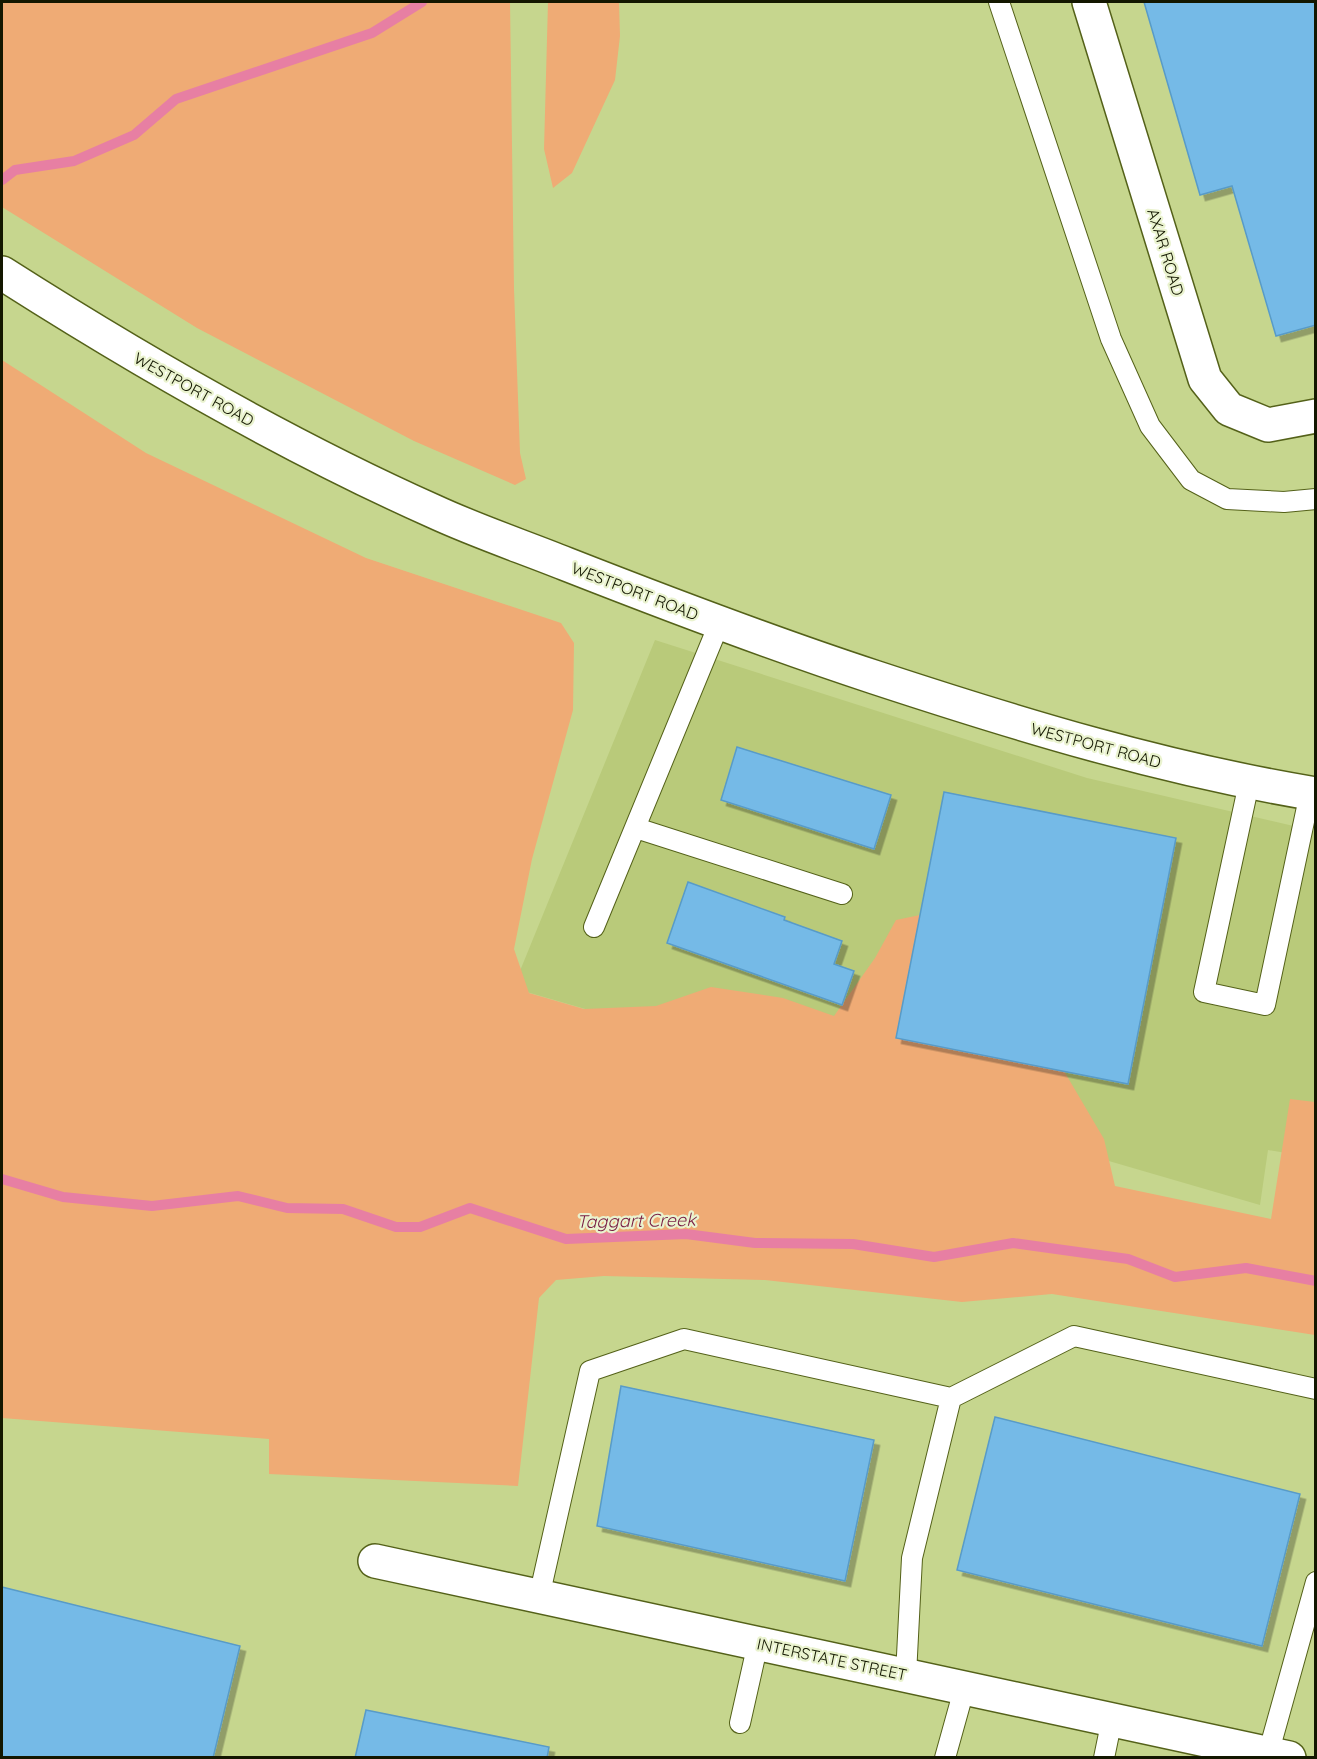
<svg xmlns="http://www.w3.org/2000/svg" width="1317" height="1759" font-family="Quicksand,sans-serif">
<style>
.built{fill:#b9ca7a}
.green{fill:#efab75}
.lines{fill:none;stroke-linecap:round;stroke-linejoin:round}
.stream{stroke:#e77fa3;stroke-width:10}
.building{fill:#75bae7;stroke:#589bc8;stroke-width:1.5;filter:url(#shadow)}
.service-casing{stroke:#546119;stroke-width:22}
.minor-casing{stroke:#546119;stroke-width:36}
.service{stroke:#fff;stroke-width:20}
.minor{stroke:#fff;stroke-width:33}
.labels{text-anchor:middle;stroke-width:4.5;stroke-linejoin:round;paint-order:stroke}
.street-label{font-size:16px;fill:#131700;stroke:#eaf3cf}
.water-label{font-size:18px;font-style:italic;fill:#771a42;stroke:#eaf3cf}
</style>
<defs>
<filter id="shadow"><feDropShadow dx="5.5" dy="5.5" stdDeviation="0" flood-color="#0004"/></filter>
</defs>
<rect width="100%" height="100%" fill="#c6d68e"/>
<path class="built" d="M655,640L1087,778L1315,831V1158L1268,1150L1260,1205L513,988Z"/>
<path class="green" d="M2,2H510L514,289L520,453L526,479L515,485L414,441L197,328L2,207Z
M548,2H619L620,36L615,80L572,173L553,188L544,149Z
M2,360L146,453L366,558L561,623L574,643L573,710L532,859L514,949L529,993L584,1009L656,1006L711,987L783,998L834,1016L875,958L896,920L920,915L896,1037L1064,1071L1104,1139L1115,1186L1271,1219L1290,1099L1315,1102V1335L1052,1294L962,1302L765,1280L604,1276L556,1280L539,1298L518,1486L269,1474V1439L2,1418Z"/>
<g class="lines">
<path class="stream" d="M2,180L15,170L74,161L134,135L176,99L372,33L422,2
M2,1179L63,1197L152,1206L238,1196L287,1208L343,1209L396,1227H420L470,1208L566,1239L686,1234L755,1243L853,1244L934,1257L1013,1243L1128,1259L1175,1277L1246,1268L1316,1281"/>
</g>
<path class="building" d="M1144,2H1316V325L1276,336L1232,186L1200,195Z
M737,747L891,795L874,849L721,800Z
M944,792L1176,838L1128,1084L896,1038Z
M688,882L785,917L784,920L842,941L834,964L854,971L842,1005L667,943Z
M621,1386L874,1440L845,1581L597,1526Z
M995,1417L1300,1494L1262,1646L957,1570Z
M2,1587L240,1646L213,1758H2Z
M366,1710L549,1747L547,1758H355Z"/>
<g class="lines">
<defs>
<path id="service" d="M999,2L1111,339L1150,426L1191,480L1227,499L1284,502L1316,499
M1249,783L1204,992L1265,1005L1310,793
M636,828L842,894
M594,927L719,624
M539,1597L590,1371L684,1339L951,1398L1074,1336L1316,1389
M906,1675L912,1558L951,1398
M740,1723L758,1643
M945,1758L965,1686
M1104,1758L1112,1719
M1267,1758L1316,1582"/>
<path id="minor" d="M1089,2L1205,379L1229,409L1268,425L1316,416
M2,273C140,361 283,444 433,511C476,531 521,546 566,564C668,604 770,643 874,677C1020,725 1164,769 1316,794
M375,1561L1289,1758"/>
</defs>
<use href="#service" class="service-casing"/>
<use href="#minor" class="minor-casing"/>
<use href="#service" class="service"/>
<use href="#minor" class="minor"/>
</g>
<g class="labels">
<g class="street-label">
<text transform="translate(1166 252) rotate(73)" y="6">AXAR ROAD</text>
<text transform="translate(194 389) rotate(29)" y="6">WESTPORT ROAD</text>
<text transform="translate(635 591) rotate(21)" y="6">WESTPORT ROAD</text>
<text transform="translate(1096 745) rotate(15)" y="6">WESTPORT ROAD</text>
<text transform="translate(832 1659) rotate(12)" y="6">INTERSTATE STREET</text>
</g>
<g class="water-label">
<text transform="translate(636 1221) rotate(-1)" y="6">Taggart Creek</text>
</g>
</g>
<rect width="1317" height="1759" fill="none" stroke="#131700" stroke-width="6"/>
</svg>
